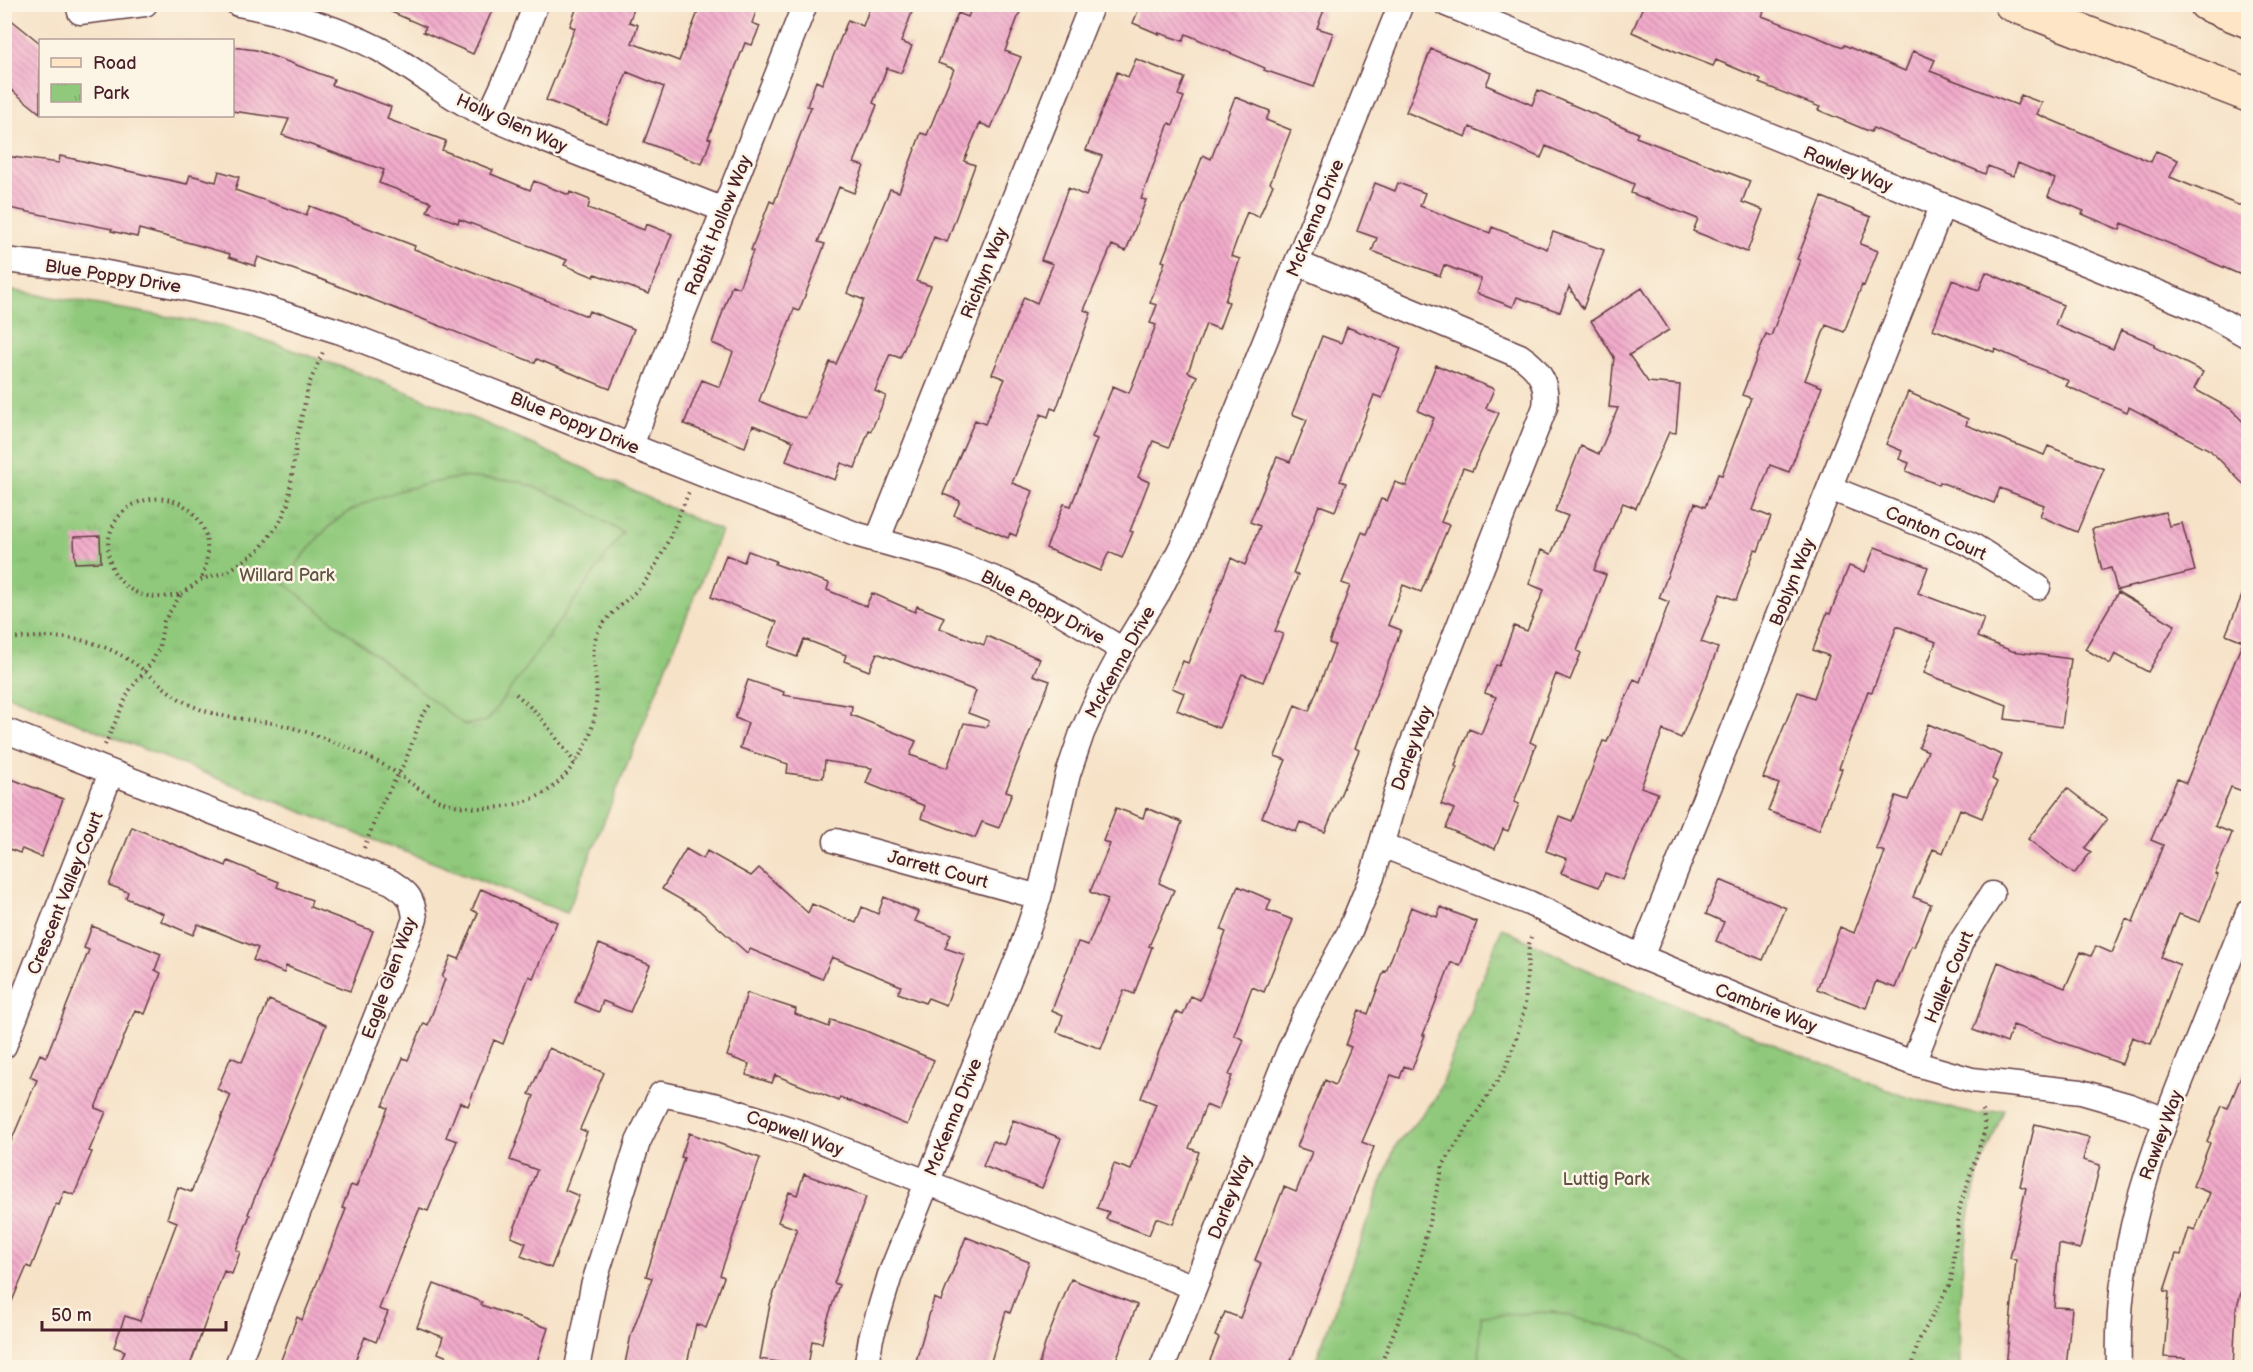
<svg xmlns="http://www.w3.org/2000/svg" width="2253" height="1372" font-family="'Balsamiq Sans',sans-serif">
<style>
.park{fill:url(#park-tufts);stroke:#6d7454;stroke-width:1.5}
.pitch{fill:#90c97c;stroke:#6d7454;stroke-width:1.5}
.building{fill:url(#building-back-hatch)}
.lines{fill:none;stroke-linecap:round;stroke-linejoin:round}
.street-casing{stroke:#643c42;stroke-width:27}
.secondary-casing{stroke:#643c42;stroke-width:36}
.path{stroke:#643c42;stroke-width:4;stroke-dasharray:1.5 4.5;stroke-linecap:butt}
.street{stroke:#fff;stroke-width:24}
.secondary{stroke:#fde5c5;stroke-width:33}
.labels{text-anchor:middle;stroke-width:5;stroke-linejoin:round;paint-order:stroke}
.street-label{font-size:18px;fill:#4a1f2b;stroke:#fcf5e5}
.park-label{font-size:18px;fill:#5f5243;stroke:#fcf5e5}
</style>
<defs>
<pattern id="park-tufts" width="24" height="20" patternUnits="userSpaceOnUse" patternTransform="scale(1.5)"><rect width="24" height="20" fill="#90c97c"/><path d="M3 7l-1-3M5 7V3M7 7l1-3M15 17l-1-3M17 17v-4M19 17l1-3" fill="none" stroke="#7eac6b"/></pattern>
<pattern id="building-back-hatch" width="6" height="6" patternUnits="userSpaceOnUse" patternTransform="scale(1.5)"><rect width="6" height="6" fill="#f2abcb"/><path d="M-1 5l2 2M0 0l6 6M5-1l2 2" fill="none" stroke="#c68ba5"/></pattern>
</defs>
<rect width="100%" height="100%" fill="#fcf5e5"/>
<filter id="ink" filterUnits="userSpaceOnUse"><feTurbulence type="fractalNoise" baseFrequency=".0167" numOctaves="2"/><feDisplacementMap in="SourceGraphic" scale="12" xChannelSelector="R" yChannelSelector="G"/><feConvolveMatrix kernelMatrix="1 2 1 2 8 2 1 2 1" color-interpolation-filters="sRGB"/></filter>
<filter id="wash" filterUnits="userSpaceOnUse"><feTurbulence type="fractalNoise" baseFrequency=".008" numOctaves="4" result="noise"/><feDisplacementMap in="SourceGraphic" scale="24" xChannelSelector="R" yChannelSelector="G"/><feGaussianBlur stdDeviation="1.35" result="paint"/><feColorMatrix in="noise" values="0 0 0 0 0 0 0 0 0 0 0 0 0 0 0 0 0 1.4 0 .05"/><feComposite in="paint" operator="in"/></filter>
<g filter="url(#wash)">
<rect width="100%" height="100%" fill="#f6e2c7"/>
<path class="park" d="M4,289L223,326L359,373L487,424L721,531L567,913L345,829L5,694Z
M1502,928L1585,969L1903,1096L1977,1115L2004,1109C1995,1135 1981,1161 1975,1187C1961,1247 1958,1307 1960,1367L1313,1368L1395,1147L1436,1098Z"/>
<path class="pitch" d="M461,477L519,481L574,503L623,533L487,721L464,725L283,582C302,558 323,526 350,511C385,491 423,485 461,477Z
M1553,1312L1645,1336L1691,1367H1479L1481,1316Z"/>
<g id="blocks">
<path class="building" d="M373,4H495L473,54L423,32L426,27Z
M578,4H636L629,22L638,25L632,43L679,61L701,4H759L752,23L760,26L752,45L745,43L708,138L711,139L702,164L644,142L664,87L627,72L607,124L546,100L575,28L570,26Z
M871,4H915L901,42L912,46L901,73L887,68L873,103L877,105L854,163L864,166L854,193L839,187L818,242L825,244L799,311L794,309L759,401L796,416L806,418L830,362L836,364L864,300L847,293L890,189L899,192L921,133L927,135L954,69L938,63L958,13L968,17L973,4H1023L1005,51L1021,57L991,128L980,123L964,161L975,165L947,242L934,237L916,281L931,286L900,358L890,354L875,391L886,396L871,431L869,430L855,468L841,463L835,480L786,461L793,441L753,425L745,447L684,424L702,380L720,387L733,352L712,343L732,285L739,288L753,251L751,250L770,201L774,203L811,107L807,106L816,81L822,84L848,20L863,26Z
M1141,4H1308L1324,10L1317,28L1333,33L1314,87L1264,70L1265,68L1186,34L1183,41L1159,33V34L1133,23Z
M1644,4H1767L1762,16L1843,47L1844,45L1905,71L1913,51L1935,60L1930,71L2017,105L2021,95L2042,103L2037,114L2151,162L2156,151L2178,160L2170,177L2248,209V278L2122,223L2120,230L2082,214L2084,211L2048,196L2055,179L2018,163L2013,176L1988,166L1985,174L1873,128L1871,132L1818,110L1820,107L1759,83L1761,79L1716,60L1713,66L1677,52L1632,32Z
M4,14L40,43V113L4,84Z
M232,47L256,50L334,79L332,85L391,107L387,119L446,141L442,150L493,170L491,174L530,190L534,181L569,195L570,192L590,200L588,208L644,230L646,224L672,234L649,294L595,274L594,277L564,265L567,260L459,219L458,223L427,211L431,202L379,183L384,170L282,135L289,119L232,111Z
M1431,49L1491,73L1486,85L1532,105L1538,90L1638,133L1636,137L1750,181L1742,202L1763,210L1747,252L1693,231L1698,219L1631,193L1634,184L1546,146L1541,158L1470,127L1466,137L1406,112Z
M1136,59L1185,78L1178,95L1184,97L1173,125L1169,123L1141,199L1146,200L1126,251L1112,245L1084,310L1091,313L1056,410L1051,408L1048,417L1041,414L1012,483L1033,491L1016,536L1010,533L1008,538L954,515L960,501L943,494L975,420L985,424L1005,379L992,374L1024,297L1037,303L1053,264L1041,260L1068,188L1086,196L1102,156L1086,150L1117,72L1128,77Z
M1235,97L1270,111L1266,120L1291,130L1270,183L1273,185L1259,217L1247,212L1231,256L1240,259L1225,301L1229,302L1219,329L1206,324L1188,372L1197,376L1169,447L1153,441L1138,477L1149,482L1130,531L1133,532L1122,558L1109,552L1100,571L1046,548L1064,504L1071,506L1097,439L1092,437L1113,386L1129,393L1156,325L1150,323L1157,305L1150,303L1165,262L1162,261L1203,155L1211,159Z
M4,156L59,163L60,156L187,184L190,175L216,182L219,171L239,177L235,190L306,215L310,206L415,246L414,249L587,316L589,311L634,329L610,389L537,359L535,363L315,277L258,257L255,266L229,257L230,254L139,229L137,237L111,231L112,229L4,207Z
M1375,183L1395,191L1398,183L1425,193L1420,206L1490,233L1492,227L1547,249L1553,232L1604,250L1583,309L1569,287L1560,312L1517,297L1513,307L1476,293L1481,279L1444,265L1440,276L1372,251L1377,238L1357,231Z
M1822,197L1871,217L1860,244L1878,251L1864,286L1862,285L1844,332L1826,325L1805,380L1822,387L1789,472L1770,465L1753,510L1771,517L1758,551L1755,550L1736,600L1720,594L1701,642L1718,648L1701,692L1681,738L1663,730L1641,787L1658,793L1623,880L1605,873L1599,887L1561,873L1567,859L1546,851L1559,816L1572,821L1603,741L1607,742L1634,679L1640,682L1669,602L1659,598L1695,503L1705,507L1718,474L1722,475L1751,398L1742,395L1766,334L1771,336L1800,260L1797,259Z
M1986,272L2063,305L2055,325L2113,349L2121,330L2155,344L2154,347L2203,372L2194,389L2231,409L2248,427V489L2210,450L2129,407L2127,412L2066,386L2069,381L1995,349L1994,352L1933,329L1952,280L1979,290Z
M1642,288L1669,330L1629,355L1648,382L1680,385L1676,433L1669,432L1636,508L1623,503L1594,570L1606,575L1577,651L1581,653L1570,680L1556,674L1530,742L1536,745L1514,802L1519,804L1508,831L1503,829L1495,849L1446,828L1454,809L1441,804L1457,767L1455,766L1469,729L1481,734L1496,697L1485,693L1496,665L1499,666L1514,626L1527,631L1544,590L1529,584L1541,550L1551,554L1568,516L1555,511L1581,446L1599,454L1618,408L1609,407L1614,357L1591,321Z
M1347,327L1401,348L1382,398L1374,395L1340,481L1346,483L1335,511L1319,505L1293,573L1298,575L1275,631L1283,634L1263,682L1242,674L1219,728L1177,710L1184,693L1172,688L1183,661L1188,663L1231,558L1245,565L1260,526L1250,522L1277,457L1290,462L1307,420L1292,414L1322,336L1341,343Z
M1436,365L1494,389L1486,408L1499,413L1472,471L1463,468L1441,522L1449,525L1421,592L1403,585L1388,625L1401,630L1355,748L1359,750L1325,832L1300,822L1296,832L1262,817L1286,760L1275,756L1295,705L1309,711L1335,645L1329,643L1350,586L1342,583L1362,532L1366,534L1381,499L1387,501L1395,482L1406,486L1434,418L1418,411Z
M1908,392L1968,419L1966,425L2044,455L2048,446L2104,469L2077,532L2040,516L2044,505L2000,488L1994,503L1940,482L1939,485L1906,471L1909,463L1899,459L1902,451L1886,444Z
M2165,512L2169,526L2182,523L2195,571L2117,590L2111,568L2102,570L2092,529Z
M100,536L101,562L75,563L74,537Z
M1875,547L1928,567L1918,593L1984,618L1977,637L2012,651L2071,659L2062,727L2005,719L2007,705L1924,673L1936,642L1897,626L1872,692L1868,691L1839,768L1842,769L1819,830L1768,811L1779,784L1763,778L1798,692L1814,698L1829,656L1813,650L1827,613L1830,614L1849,566L1865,572Z
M748,551L776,561L775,564L829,583L827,590L866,606L872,593L915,612L917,606L944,617L939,628L984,645L987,636L1040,659L1033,675L1050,681L1006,791L1012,793L999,828L982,822L975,838L921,818L925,806L866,783L872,768L825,761L823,778L787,773L788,764L740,748L748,723L735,718L748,680L784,692L783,695L852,706L851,715L916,741L910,755L947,768L964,723L987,727L989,721L968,713L976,691L877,653L869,671L844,661L846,655L804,639L797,657L768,646L777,622L711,597L726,555L744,562Z
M2248,581V793L2231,787L2215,826L2232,833L2215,874L2218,875L2200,922L2179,914L2161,957L2180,965L2151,1044L2132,1037L2122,1064L2013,1025L2007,1043L1973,1030L1998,962L2065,988L2081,952L2091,956L2096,946L2112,953L2126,919L2133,922L2163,845L2151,840L2177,779L2186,783L2243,641L2226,634Z
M2118,592L2175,625L2148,672L2115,654L2110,664L2085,649Z
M1928,724L2002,755L1992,779L1997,782L1982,818L1960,809L1943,853L1933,849L1913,897L1931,904L1914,947L1911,946L1895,988L1876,981L1866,1008L1817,989L1840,927L1854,933L1885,852L1876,849L1896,796L1908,800L1928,751L1919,747Z
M4,776L63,799L41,857L22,849L20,853L4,847Z
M2067,788L2107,819L2085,848L2091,852L2074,874L2028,839Z
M1116,808L1143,818L1146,808L1182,822L1159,883L1174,890L1149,946L1152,947L1134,994L1124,990L1101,1049L1057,1032L1063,1015L1052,1010L1078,942L1088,945L1108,899L1090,892L1110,844L1103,841Z
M132,827L226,866L228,861L279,882L277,887L312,900L310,907L373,931L350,991L286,966L284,973L253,960L258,948L198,924L193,935L161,921L164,914L126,898L128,892L109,885Z
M686,849L703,859L707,851L751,876L759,868L808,913L812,904L856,923L862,907L878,914L884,897L919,912L915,921L951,934L945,948L965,955L946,1005L928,998L925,1003L898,993L901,986L832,957L822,979L750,949L747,953L699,910L662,889Z
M1720,880L1786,908L1763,960L1716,941L1724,922L1706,914Z
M1238,886L1271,900L1267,910L1293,920L1264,992L1252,987L1234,1035L1244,1040L1229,1075L1232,1076L1218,1110L1206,1105L1189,1148L1199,1152L1173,1224L1156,1218L1149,1235L1106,1219L1109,1212L1097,1208L1114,1164L1131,1170L1156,1104L1141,1098L1160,1049L1176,1012L1183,1015L1191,996L1200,1000L1226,932L1221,930Z
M481,889L557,922L533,978L529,976L503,1044L494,1040L468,1106L460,1102L446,1137L457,1141L428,1211L420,1208L409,1233L379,1309L388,1312L376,1342L365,1337L352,1368H278L297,1317L302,1320L319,1278L346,1209L342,1208L351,1185L356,1187L388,1108L383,1106L403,1058L408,1060L424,1023L428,1025L445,979L442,977L451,956L459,959L478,913L472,910Z
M1411,907L1437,917L1441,907L1477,922L1460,966L1451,962L1423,1035H1425L1412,1069L1404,1066L1400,1078L1391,1075L1362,1142L1374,1147L1288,1368H1207L1219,1338L1215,1336L1225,1312L1240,1318L1261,1263L1255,1260L1284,1187L1296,1192L1312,1152L1297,1147L1313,1107L1325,1080L1335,1085L1351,1047L1346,1045L1359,1010L1368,1014L1384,971L1386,972Z
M92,926L161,954L155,970L161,973L145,1014L135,1010L95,1108L106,1112L89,1151L92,1152L74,1195L64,1191L59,1205L56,1204L31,1268L27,1266L4,1320V1158L37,1080L30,1077L40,1054L46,1057L89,950L84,948Z
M599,944L650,965L630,1012L603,1001L599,1012L575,1002Z
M747,993L796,1009L795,1014L829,1027L831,1020L866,1031L934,1060L907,1125L840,1097L839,1101L775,1075L772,1083L746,1075L749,1064L727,1056Z
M269,1000L326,1025L248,1214L250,1215L236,1250L240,1252L232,1274L224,1271L189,1368H118L125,1351L114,1347L125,1316L140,1321L177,1222L167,1218L178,1187L191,1192L222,1118H221L231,1095L217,1089L231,1057L242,1062Z
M549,1048L604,1073L580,1129L587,1132L565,1190L579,1196L551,1268L521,1256L526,1243L511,1237L537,1170L510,1160L534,1096L529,1094Z
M2248,1059V1269L2236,1310L2233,1368H2185L2186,1358L2164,1357L2169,1292L2164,1291L2176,1254L2181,1255L2189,1228L2195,1230L2210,1193L2193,1186L2210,1143L2207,1141L2222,1106L2228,1108Z
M1013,1120L1061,1138L1042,1188L983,1166L993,1141L1004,1145Z
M2035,1124L2089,1137L2083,1160L2100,1165L2080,1249L2059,1244L2054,1307L2072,1308L2066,1368H2006L2016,1260L2010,1258L2026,1188L2020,1186Z
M689,1133L760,1158L720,1275L724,1277L706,1328L696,1324L686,1368H624L631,1335L652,1278L646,1276L684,1158L681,1157Z
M804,1174L866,1197L834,1283L839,1285L827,1321L822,1343L812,1341L808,1367L760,1359L770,1304L797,1229L778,1222L789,1192L797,1195Z
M966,1237L1029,1262L1010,1313L1006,1311L989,1368H914L934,1298L941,1301Z
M1071,1279L1137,1305L1113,1368H1038L1045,1344Z
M434,1284L482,1302L481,1305L548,1328L535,1368H473L438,1353L443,1337L417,1327Z"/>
</g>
</g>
<g filter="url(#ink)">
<use href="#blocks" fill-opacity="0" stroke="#643c42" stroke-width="1.5"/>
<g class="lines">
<defs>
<path id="street" d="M78,4L80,12L145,4
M238,4C287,13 333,26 377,48C416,69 450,99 490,117C567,151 646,179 724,210
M1446,4L2206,312L2248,336
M489,116L512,66L536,4
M4,260L86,269L185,288L248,303L341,332L855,534L947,560L1005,583L1060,612L1123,650
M631,445L805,4
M1830,488L1970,544L2038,587
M877,541L1092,4
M4,730L391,882C408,893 413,898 415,919L236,1368
M836,841L1039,897
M1382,845L1529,903L1641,957L1776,1013L1913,1063L1972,1080L2081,1092L2130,1106L2165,1120
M1641,957L1942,207
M4,1046L111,773
M1913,1063L1961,942L1992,894
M577,1368L593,1286L638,1142L661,1094L718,1106L796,1131L1194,1287
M866,1368L871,1338L890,1275L1022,947L1039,897L1068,774L1082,733L1100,693L1123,650L1158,593L1184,542L1401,4
M1162,1368L1289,1051L1304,1017L1349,933L1372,877L1406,760L1545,407C1548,384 1540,369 1520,356L1297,263
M2119,1368C2115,1252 2148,1161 2191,1056C2210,1008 2229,960 2248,913"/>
<path id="secondary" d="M2011,4L2248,95
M2206,4L2248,21"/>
</defs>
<use href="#street" class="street-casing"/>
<use href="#secondary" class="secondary-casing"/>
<path class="path" d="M181,594L202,579L227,572L259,550L280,522L288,504L298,433L309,384L323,352
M4,639C63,635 97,634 146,672C162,685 175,699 195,707C221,719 250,719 277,724C291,727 304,731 317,736C345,746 373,757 398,774C412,784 425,794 441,801C473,813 521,810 550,789C563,780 575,764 583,750C594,731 598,704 596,682C595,665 590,648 598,632C608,613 632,598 646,580C665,554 676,521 689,492
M516,694L538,714L575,763
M105,745L129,691L152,662L159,648L164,621L181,594C95,616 85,507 152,499C168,497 183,502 194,514C211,533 209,556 202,579
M364,848L381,805L405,762L422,716L430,705
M1379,1368L1404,1308L1417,1272L1443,1165L1505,1069L1515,1043L1525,1006L1529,944L1531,937
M1912,1368L1918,1342L1951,1282L1960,1206L1985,1130L1983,1110"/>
<use href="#street" class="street"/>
<use href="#secondary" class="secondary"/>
</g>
</g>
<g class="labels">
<g class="street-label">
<text transform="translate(512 123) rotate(24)" y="6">Holly Glen Way</text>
<text transform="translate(1848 169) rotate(22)" y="6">Rawley Way</text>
<text transform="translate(1315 218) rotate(-68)" y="6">McKenna Drive</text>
<text transform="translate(718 225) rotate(-68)" y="6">Rabbit Hollow Way</text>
<text transform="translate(984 273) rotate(-68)" y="6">Richlyn Way</text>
<text transform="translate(113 276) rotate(9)" y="6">Blue Poppy Drive</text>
<text transform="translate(575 423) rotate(22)" y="6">Blue Poppy Drive</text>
<text transform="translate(1936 533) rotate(24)" y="6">Canton Court</text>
<text transform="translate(1792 582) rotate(-68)" y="6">Boblyn Way</text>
<text transform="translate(1043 607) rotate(28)" y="6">Blue Poppy Drive</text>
<text transform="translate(1120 662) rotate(-61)" y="6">McKenna Drive</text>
<text transform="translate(1412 748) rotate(-70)" y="6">Darley Way</text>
<text transform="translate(938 869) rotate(15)" y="6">Jarrett Court</text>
<text transform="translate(65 893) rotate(-68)" y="6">Crescent Valley Court</text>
<text transform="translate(1949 977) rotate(-67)" y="6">Haller Court</text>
<text transform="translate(389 978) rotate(-70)" y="6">Eagle Glen Way</text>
<text transform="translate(1766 1008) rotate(21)" y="6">Cambrie Way</text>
<text transform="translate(953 1117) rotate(-68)" y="6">McKenna Drive</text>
<text transform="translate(795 1133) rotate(20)" y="6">Capwell Way</text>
<text transform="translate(2161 1135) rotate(-70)" y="6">Rawley Way</text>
<text transform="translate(1230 1197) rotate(-68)" y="6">Darley Way</text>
</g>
<g class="park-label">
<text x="287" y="581">Willard Park</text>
<text x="1606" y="1185">Luttig Park</text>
</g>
</g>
<rect width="2253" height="1372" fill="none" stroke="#fcf5e5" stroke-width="24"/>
<rect x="39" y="39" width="195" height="78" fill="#fcf5e5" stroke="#b59f9b" stroke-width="1.5"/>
<rect x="51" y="58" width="30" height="9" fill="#fde5c5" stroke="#b59f9b" stroke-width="1.5"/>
<text x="93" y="69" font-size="18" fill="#4a1f2b">Road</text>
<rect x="51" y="84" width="30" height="18" fill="url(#park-tufts)" stroke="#b59f9b" stroke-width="1.5"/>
<text x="93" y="99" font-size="18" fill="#4a1f2b">Park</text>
<path d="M42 1321v9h184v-9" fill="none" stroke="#4a1f2b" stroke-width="3"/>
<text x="51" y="1321" font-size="18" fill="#4a1f2b" stroke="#fcf5e5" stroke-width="4.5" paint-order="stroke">50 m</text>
</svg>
